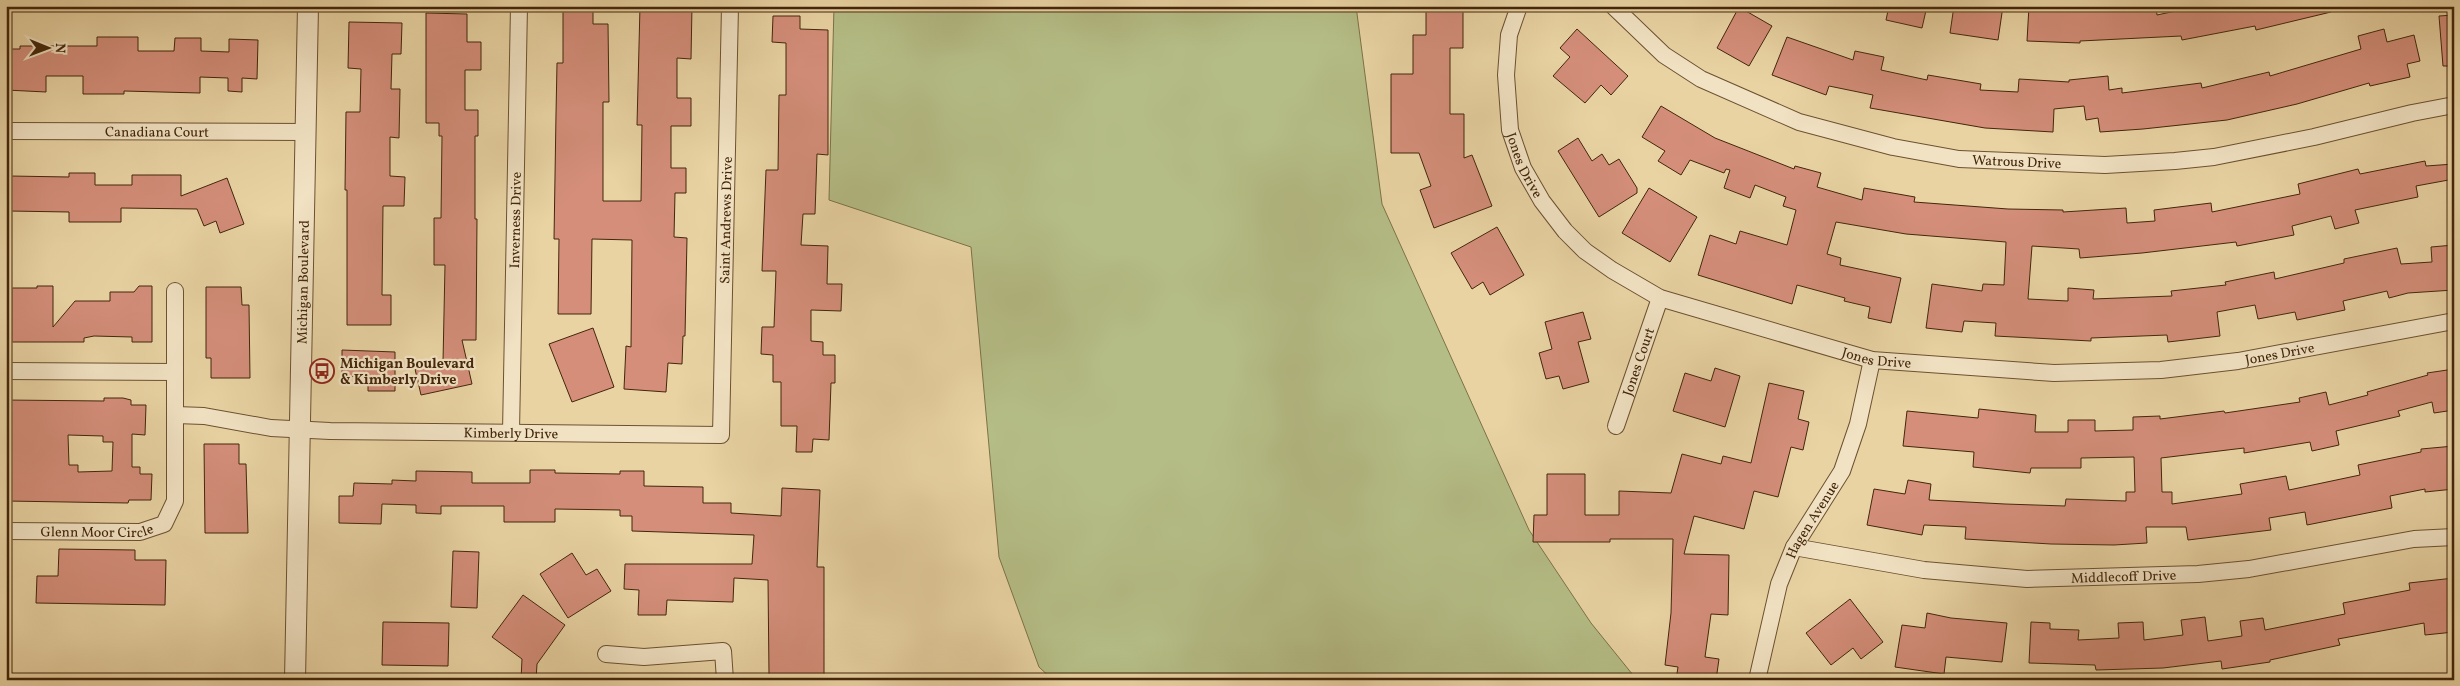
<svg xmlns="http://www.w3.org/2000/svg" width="2460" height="686" font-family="Vollkorn,serif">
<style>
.green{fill:#b5bd86;stroke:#7c7248}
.building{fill:#d48e7a;stroke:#43260b;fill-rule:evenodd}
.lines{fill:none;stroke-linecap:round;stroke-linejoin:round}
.minor-casing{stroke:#6c5131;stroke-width:18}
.tertiary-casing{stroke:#6c5131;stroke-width:22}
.minor{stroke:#f1e2c3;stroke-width:16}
.tertiary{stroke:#f1e2c3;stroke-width:20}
.labels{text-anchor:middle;stroke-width:4.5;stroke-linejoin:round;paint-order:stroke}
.street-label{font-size:14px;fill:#43260b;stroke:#f1e2c3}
.poi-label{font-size:14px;font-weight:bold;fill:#43260b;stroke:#f1e2c3;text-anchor:start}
</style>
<rect width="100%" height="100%" fill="#e9d3a3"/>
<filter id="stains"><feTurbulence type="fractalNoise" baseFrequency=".004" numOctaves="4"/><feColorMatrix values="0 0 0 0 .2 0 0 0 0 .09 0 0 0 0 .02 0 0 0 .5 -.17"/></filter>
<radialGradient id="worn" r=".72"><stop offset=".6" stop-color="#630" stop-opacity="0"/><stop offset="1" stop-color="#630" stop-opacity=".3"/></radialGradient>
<path class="green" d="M834,6H1356L1382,204L1529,530L1591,623L1637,680H1053L1039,667L999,557L971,247L829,200Z"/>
<path class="building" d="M640,6H692L691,59L677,58V98H691V126H671V168H686V193H675L674,237L687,238L685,336H683L682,364L668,363L666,392L624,389L626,346L631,347L632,240L592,239L591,314H558L559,239H554L556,114L557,63H563V10H593V24H608L609,102H603V201H641L642,125H637Z
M1426,6H1463V48H1450V114H1464V158L1472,155L1492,206L1434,228L1420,190L1431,186L1419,153H1391V74H1413V35H1426Z
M1889,6H1927L1922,28L1886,20Z
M1954,6H2003L1998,40L1950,33Z
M2029,6H2156L2157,15L2199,6H2330L2331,12L2256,30L2255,26L2182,40L2181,36L2080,41V43L2027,41Z
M1739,7L1772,26L1749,66L1717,48Z
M426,13L467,14V42H481V70H465V110H478V136H475V219H477L476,340H462L472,384L421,395L415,369L443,362L445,265H434V218H441L442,136H439V123H426Z
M2454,15V66H2443L2439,16Z
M773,16H800V29L828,30V155L817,154L815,214H803L801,245L828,246L827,284H842L841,311L811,310V341L823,342V355H835V383H831L829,440L813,439L812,452H796L797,426H781V382H773V355L761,354L762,327H774L776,271H762L766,170H778L779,95H786V43L772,42Z
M349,22L402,23L401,54H392L391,89H400L399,138L390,137V176L405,177L404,206H383L382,295H391V325H347V190H345L346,112H360L361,69L348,68Z
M1577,29L1628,76L1611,95L1601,85L1585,103L1553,76L1570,57L1560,48Z
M2384,29L2387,42L2414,35L2420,61L2407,64L2410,77L2370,86L2369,83L2297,104L2227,120L2143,129L2100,132L2098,118L2086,120L2084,106L2054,109L2053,132L1985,128L1870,108L1873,95L1829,86L1826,95L1772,75L1787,37L1853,60L1855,51L1884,57L1881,70L1927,80L1928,75L1981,84L1980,90L2018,92L2019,79L2069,82V80L2108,76L2109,90L2122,88V93L2201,83L2202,88L2269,72L2270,76L2361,49L2358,36Z
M97,37H138V51H174L175,38H201V51L229,52V39L258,40L257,79L242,78V92L228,91V78L200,77V93L124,91V94H83V76H46V92L6,90V49H20V46H97Z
M1661,106L1715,138L1794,169L1795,166L1821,173L1817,187L1862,200L1864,188L1915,197L1914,202L2008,209L2063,210V212L2126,208L2127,223L2155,221L2154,210L2211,203L2212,212L2300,194L2298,184L2358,169L2360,174L2425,161L2426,166L2454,164V179L2416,186L2418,197L2355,210L2359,223L2335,229L2331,216L2292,226L2294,235L2237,246L2236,242L2142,253L2080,258L2079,249L2032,246L2028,299L2068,301V288L2094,290L2093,299L2172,296L2171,291L2226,285L2225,282L2274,272L2275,279L2344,263V259L2397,248L2401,264L2432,262L2431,247L2454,245V290L2408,293L2389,298L2387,291L2343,301L2345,310L2297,320L2295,312L2258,319L2255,305L2217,312L2220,336L2168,342L2167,335L2091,338V341L1995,336L1996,323L1964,321L1962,332L1926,328L1932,284L1982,291L1983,284L2004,285L2006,242L1906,234L1836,222L1827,254L1841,258L1840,265L1901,278L1891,323L1868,318L1870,307L1844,301L1845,298L1797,285L1792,304L1698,275L1710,235L1736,244L1740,231L1787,245L1796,210L1783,206L1786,197L1755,185L1750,198L1724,188L1730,170L1726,169L1724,173L1690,160L1681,175L1658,161L1665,151L1642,137Z
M1578,138L1592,161L1602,154L1609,165L1619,159L1637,188V193L1599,217L1558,151Z
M69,173H95V185H132V175H181V196L227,178L244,224L220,233L216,221L204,226L197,209L121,208V222H69V212L9,211L10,176L69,177Z
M1649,188L1697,217L1670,262L1622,233Z
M1497,227L1524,275L1490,295L1483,282L1472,289L1451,253Z
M37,286H53V327L75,301H110V292H134L139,286H152V342H132V337L94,336L84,338V342H12V288H37Z
M206,287H241L242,305H249L250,378H211V358H206Z
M1583,312L1591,339L1578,342L1589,382L1563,389L1559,376L1546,379L1539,353L1552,349L1545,322Z
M593,328L614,387L572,402L549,344Z
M342,350L395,352V391H368V377L342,376Z
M1715,368L1740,376L1725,427L1673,411L1685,373L1711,381Z
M2454,369V410L2434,413L2432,402L2398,411L2400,416L2336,431L2339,445L2312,451L2310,442L2244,453V448L2161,458L2162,492H2172V504L2242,494L2240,484L2286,476L2289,490L2360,475L2358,465L2421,452V449L2454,446V489L2425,492V489L2390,496L2392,508L2307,525L2305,512L2269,518L2271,530L2188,540L2186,527H2146L2147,543L2114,545L2051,544L1965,539L1966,527L1924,525L1922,535L1867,525L1874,489L1905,494L1908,480L1931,484L1929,500L2005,504L2065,506L2066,499L2126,501V492H2135L2134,457L2081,458V468H2031L2030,473L1973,467L1974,452L1903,446L1907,411L1978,418L1979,409L2036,415L2035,432H2068V420H2095V431L2133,430V417L2160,416V419L2224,411L2225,413L2300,402L2299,398L2326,392L2329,405L2368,395L2367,392L2428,375L2427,373Z
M1769,383L1804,391L1798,419L1809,422L1803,450L1791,447L1778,497L1754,491L1744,529L1694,516L1684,554L1729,555L1728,615L1711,614L1705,657L1719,659L1716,680H1676L1678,667L1665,665L1671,613L1673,539H1610V542H1533L1534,515H1547V474H1585V515H1619V491L1671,493L1682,454L1721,464L1723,456L1751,463Z
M104,398H123L131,400V405H146L145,435L132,434V467H140V474H152L151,500H129L128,503L6,501V465H11V435H6V400L104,401ZM68,435L103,436V442H113L112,471L78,472V465H69Z
M204,444H239V464H246L248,533H205Z
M530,470H555V473L620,474V471H644V486L703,487V503H731V513L781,516L782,488L820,490L817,567H824V676L769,675L768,580L734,578L733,602L667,600L666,615H638L639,590L624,589L625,564H752L754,535L632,531V516H620V510L555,509V522H504V506H441V514L416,513V505L382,504L381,524L339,523V496H353L354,483L392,484V480L416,481V471L472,472V483H530Z
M59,549L135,550V560H166L165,605L36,603L37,576H58Z
M453,551L479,552L477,608L451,607Z
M572,553L586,575L597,569L611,591L568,618L540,574Z
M2454,578V604L2451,605L2454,632L2425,635L2424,623L2338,639L2340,645L2270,660V662L2222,669L2221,661L2163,668L2096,670L2095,665L2029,663L2031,622L2050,623V629L2079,630L2078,640L2119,638L2118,623L2143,622L2144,640L2183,635L2181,620L2205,617L2208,641L2242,636L2240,621L2263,618L2265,630L2345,614L2343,603L2410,590L2409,583Z
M523,595L565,625L537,664L536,680H521L522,659L492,637Z
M1850,599L1883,642L1861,659L1853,648L1831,665L1806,633Z
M1927,613L1951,618L2007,623L2002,662L1946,657L1944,674L1895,667L1902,625L1925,628Z
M383,622L449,623L448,666L382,665Z"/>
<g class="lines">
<defs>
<g id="minor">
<path id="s1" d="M1519,6L1509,35L1506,75L1510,130L1523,168L1542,201L1565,231L1585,251L1612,270L1660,298L1872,360L2054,373L2161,370L2238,361L2454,321"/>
<path id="s2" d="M1613,6L1664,55L1701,79L1799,122L1893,147L1959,159L2105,165L2175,161L2214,157L2314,137L2412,113L2454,105"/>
<path id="s3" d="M6,131L307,132"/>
<path d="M6,371L175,372"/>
<path id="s4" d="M176,415L204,416L271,428L330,431L721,435L730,6"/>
<path id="s5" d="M1616,426L1660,298"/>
<path id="s6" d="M511,432L519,6"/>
<path id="s7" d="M6,531L140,532L164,524L175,501V291"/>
<path id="s8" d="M1794,547L1924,570L2027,579L2198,574L2249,569L2414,539L2454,537"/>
<path d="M606,654L644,657L723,651L725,680"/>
<path id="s9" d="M1757,680L1779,584L1794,547L1842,471L1858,424L1872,360"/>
</g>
<g id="tertiary">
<path id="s10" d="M295,680L308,6"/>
</g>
</defs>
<use href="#minor" class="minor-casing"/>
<use href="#tertiary" class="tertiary-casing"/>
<use href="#minor" class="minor"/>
<use href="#tertiary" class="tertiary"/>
</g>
<defs>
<symbol id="bus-ring" viewBox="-11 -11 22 22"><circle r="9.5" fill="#f1e2c3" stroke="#8f2418" stroke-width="1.5"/><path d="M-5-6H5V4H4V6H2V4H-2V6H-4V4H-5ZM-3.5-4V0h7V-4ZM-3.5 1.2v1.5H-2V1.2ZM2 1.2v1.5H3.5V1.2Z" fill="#8f2418"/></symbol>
</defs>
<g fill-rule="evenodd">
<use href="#bus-ring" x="308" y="357" width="28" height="28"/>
</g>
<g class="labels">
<g class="street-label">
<text dy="5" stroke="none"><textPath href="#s3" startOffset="151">Canadiana Court</textPath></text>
<text dy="5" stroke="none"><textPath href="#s2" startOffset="444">Watrous Drive</textPath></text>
<text dy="5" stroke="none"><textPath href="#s1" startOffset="164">Jones Drive</textPath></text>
<text dy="5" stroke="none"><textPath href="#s6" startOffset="212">Inverness Drive</textPath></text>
<text dy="5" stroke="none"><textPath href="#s4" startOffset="761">Saint Andrews Drive</textPath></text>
<text dy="5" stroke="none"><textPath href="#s10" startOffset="398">Michigan Boulevard</textPath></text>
<text dy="5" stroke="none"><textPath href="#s1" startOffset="989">Jones Drive</textPath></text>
<text dy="5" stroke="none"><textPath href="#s1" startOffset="584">Jones Drive</textPath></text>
<text dy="5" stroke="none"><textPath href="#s5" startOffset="68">Jones Court</textPath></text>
<text dy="5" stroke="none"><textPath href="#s4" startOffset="336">Kimberly Drive</textPath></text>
<text dy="5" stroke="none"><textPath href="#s9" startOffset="171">Hagen Avenue</textPath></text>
<text dy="5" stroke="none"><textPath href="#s7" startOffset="91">Glenn Moor Circle</textPath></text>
<text dy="5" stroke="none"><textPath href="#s8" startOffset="332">Middlecoff Drive</textPath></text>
</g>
<g class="poi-label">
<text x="340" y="368">Michigan Boulevard<tspan x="340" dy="16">&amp; Kimberly Drive</tspan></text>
</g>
</g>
<rect width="2460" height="686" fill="none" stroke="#e9d3a3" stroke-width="25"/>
<rect x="8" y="8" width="2445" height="671" fill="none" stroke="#43260b" stroke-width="2.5"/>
<rect x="12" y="12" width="2435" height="661" fill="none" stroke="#43260b"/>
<g transform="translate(48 48) rotate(91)" stroke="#f1e2c3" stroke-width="4" paint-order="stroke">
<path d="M0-4L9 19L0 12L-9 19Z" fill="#43260b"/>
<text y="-8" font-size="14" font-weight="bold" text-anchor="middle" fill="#43260b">N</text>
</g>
<rect width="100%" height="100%" filter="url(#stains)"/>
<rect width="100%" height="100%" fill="url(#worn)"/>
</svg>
